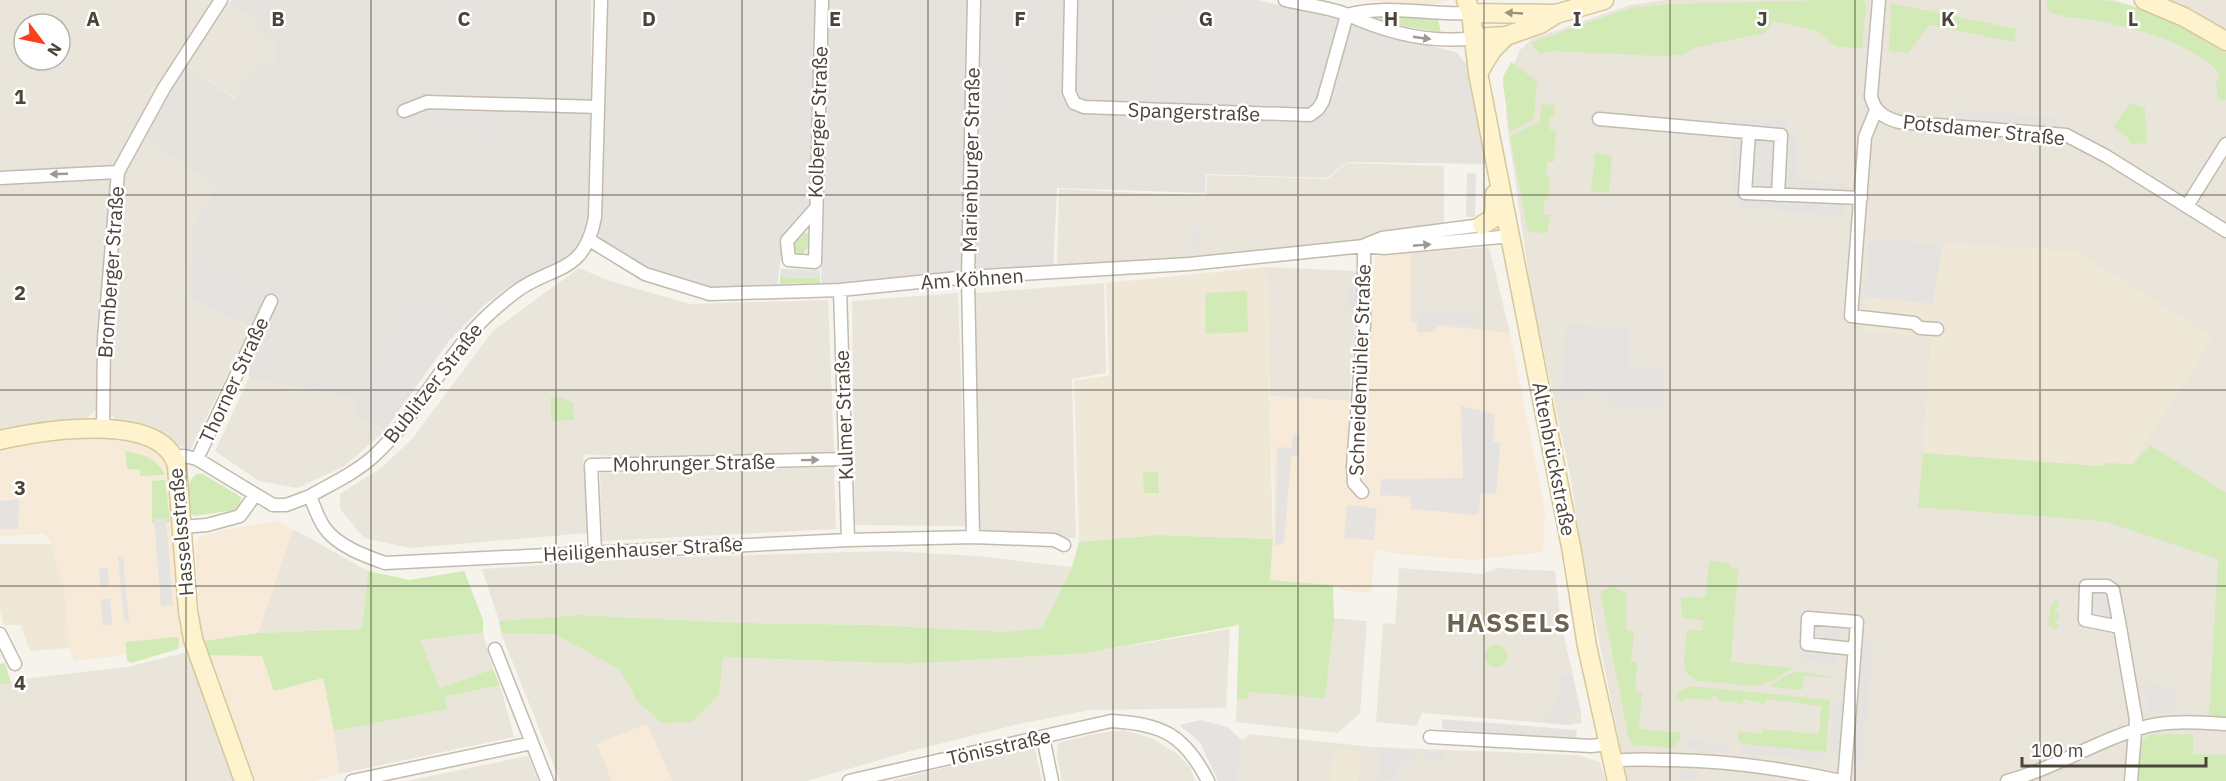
<svg xmlns="http://www.w3.org/2000/svg" width="2226" height="781" font-family="'IBM Plex Sans',sans-serif">
<style>
.residential{fill:#eae5da;fill-rule:evenodd}
.commercial{fill:#f7ead8}
.industrial{fill:#e6e2dd}
.education{fill:#efe8d6}
.green{fill:#d2eab5}
.parking{fill:#e5e3e0}
.lines{fill:none;stroke-linecap:round;stroke-linejoin:round}
.street-casing{stroke:#c2bbae;stroke-width:15}
.secondary-casing{stroke:#d6c79b;stroke-width:21}
.street{stroke:#fff;stroke-width:12}
.secondary{stroke:#fff3cd;stroke-width:18}
.oneway{fill:#9c937c}
.oneway2{fill:#9c9892}
.grid{fill:none;stroke:#4b4439;stroke-width:1.5;stroke-opacity:0.55}
.labels{text-anchor:middle;stroke-width:5;stroke-linejoin:round;paint-order:stroke}
.street-label{font-size:20px;fill:#4b4439;stroke:#fff}
.district-label{font-size:26px;font-weight:bold;letter-spacing:1.5px;fill:#6e6250;stroke:#fff}
.grid-label{font-size:20px;text-anchor:middle;font-weight:bold;fill:#4b4439;stroke:#fff;stroke-width:5;stroke-linejoin:round;paint-order:stroke}
</style>
<rect width="100%" height="100%" fill="#f6f3ec"/>
<path class="residential" d="M0,0H217L115,170L98,408L82,422L0,436ZM24,24H60V60H24Z
M1664,0H2115L2176,21L2226,50V781H1627L1581,550L1571,480L1531,291L1507,124L1505,84L1520,50L1532,39L1630,5Z
M2165,0H2226V33Z
M229,3L260,22L255,30L274,42L275,66L262,59L236,99L185,64L222,8Z
M141,136L216,187L193,226L251,326L190,451L150,431L116,419L106,410L107,337L121,172Z
M1347,163L1444,166V233L1368,242L1057,268L1059,189L1206,196L1207,175L1327,179Z
M1489,247L1510,333L1409,323L1411,253Z
M1266,267L1357,271V319L1349,401L1270,396Z
M579,268L610,281L690,304L828,300L834,452L637,458L583,454L588,533L410,548L364,538L340,509V494L380,469L412,439L493,331Z
M1104,283L1106,373L1072,379L1076,538L974,535L976,293Z
M958,293L966,526L855,525L852,301Z
M249,378L354,399L355,415L384,432L343,467L297,488L259,481L215,451Z
M834,467L836,529L602,541L600,473Z
M293,529L368,571L362,629L258,633Z
M888,551L978,556L1072,567L1042,628L1004,632L876,625L739,623L579,615L499,621L482,569L649,558Z
M1399,568L1483,574L1496,568L1555,571L1561,623L1581,711V723L1569,725L1422,713L1417,726L1376,722L1383,623L1395,624Z
M1333,618L1367,621L1360,713L1338,733L1236,722L1239,625Z
M1230,629L1226,708L1090,710L1019,724L907,752L807,781H672L647,724L597,744L612,781H560L501,633H555L619,669L637,701L723,657L909,664L1087,653Z
M483,633L493,669L440,688L419,640Z
M184,653L193,657L241,781H0V685L31,678L127,667Z
M500,685L514,737L339,774L334,731L446,709L444,697Z
M1124,730L1151,738L1179,755L1191,769L1195,781H1062L1057,756L1058,743L1093,734Z
M1249,734L1372,747L1578,755L1600,762L1606,781H1238L1242,740Z
M1034,745L1042,781H891Z
M528,756L538,781H406Z"/>
<path class="commercial" d="M1363,0H1450L1431,5Z
M1411,253L1410,323L1510,333L1545,512L1543,552L1472,560L1400,554L1375,549L1371,593L1341,590L1333,585L1270,580L1274,522L1270,396L1349,401L1366,398L1375,257Z
M106,434L152,445L170,461L190,647L74,661L69,648L65,594L52,544L44,534L0,536V444Z
M275,521L293,529L258,633L204,641L201,632L195,545L199,537L223,530Z
M208,655L262,656L323,678L334,731L339,774L315,781H256Z
M647,724L672,781H612L597,744Z"/>
<path class="industrial" d="M231,0H591L592,227L562,269L512,284L483,306L448,342L384,432L355,415L354,399L249,378L250,326L189,297L193,226L216,187L141,136L185,64L235,99L262,59L275,66L274,42L255,30L259,22L229,3Z
M608,0H815L810,213L783,238L777,289L708,291L643,270L595,240Z
M828,0H971L965,274L821,286Z
M979,0H1257L1342,20L1370,32L1456,52L1468,66L1487,164L1347,162L1326,178L1206,174L1205,193L1057,188L1053,272L970,275Z"/>
<path class="education" d="M1869,239L2075,251L2213,337L2131,465L2109,463L2100,466L1923,453L1931,337L1864,331Z
M1266,267L1273,539L1158,535L1079,542L1074,381L1109,375L1106,283Z
M0,544H52L65,594L69,648L30,651L21,625H4L0,611Z
M1334,748L1361,752L1358,781H1330Z"/>
<path class="green" d="M1829,0H1863L1866,5L1862,48L1837,47L1816,31L1774,21L1765,33L1697,47L1683,55L1656,56L1554,51L1540,54L1530,43L1630,8L1672,4Z
M2047,0C2064,0 2081,0 2098,0C2144,3 2187,31 2226,53V100L2218,99L2216,85L2219,73C2189,41 2134,28 2092,20C2075,17 2064,18 2047,11Z
M1891,3L2017,29L2014,42L1929,25L1908,53L1889,51Z
M1369,14L1438,19L1441,33L1368,19Z
M1511,62L1537,81L1534,119L1510,132L1503,84V77Z
M2130,103L2145,108L2147,143L2131,144L2128,138L2113,127Z
M1541,104L1554,105L1555,116L1550,117V130L1556,131L1554,162H1547L1546,176H1550V180L1548,200L1544,201V215H1550L1547,233L1528,232L1510,137L1540,121Z
M1595,153L1612,155L1609,193L1591,191Z
M802,232L808,233C810,242 809,250 801,255L794,251L793,246Z
M780,277L820,278V283L780,284Z
M1247,291L1248,332L1206,334L1205,293Z
M559,397L574,404V420L552,421L550,398Z
M2150,445L2226,493V718H2209L2218,559L2104,521L1918,507L1923,453L2100,466L2109,463L2131,465Z
M125,451C143,455 156,457 165,475L140,476V470L127,469Z
M1143,472H1158L1159,493H1144Z
M197,474H203L241,497L240,505L235,510L194,516C184,506 185,481 197,474Z
M165,480L170,522L152,523V481Z
M1158,535L1273,539L1270,580L1333,585L1334,619L1325,698L1249,692L1248,699H1237L1239,625L1087,653L909,664L723,657L719,694L692,722L662,723L637,701L619,669L555,634L501,633L499,621L579,615L739,623L876,625L1004,632L1042,628L1072,567L1079,542Z
M1709,561L1729,563V567L1738,569L1731,662L1792,668L1772,681L1756,686L1697,681L1686,672L1684,664L1687,629L1702,631L1703,621L1682,617L1681,597L1706,598Z
M368,571L410,580L464,571L483,620V633L420,640L440,688L493,669L500,685L444,697L447,709L334,731L323,678L274,691L262,656L208,655L204,641L258,633L362,629Z
M1611,586L1626,593V630L1634,632L1631,662H1637L1635,692L1642,693L1639,729L1681,733L1680,741H1676L1675,748L1635,745L1629,740L1600,592Z
M2056,599L2059,607L2054,610L2060,617L2055,621L2059,626L2054,630L2048,624L2050,606Z
M176,637L179,639L178,649L131,663L127,660L126,642Z
M1485 656a11 11 0 1 1 22 0a11 11 0 1 1-22 0Z
M5,663L11,683L0,685V664Z
M1797,671L1832,677V678L1804,676L1802,690L1770,687L1785,676Z
M1690,686L1830,700L1826,752L1742,744L1738,740L1739,732L1762,733L1763,729L1819,734L1821,706L1767,699L1763,704L1744,699L1742,704L1734,703V701L1720,702L1718,697L1712,696L1710,700L1685,698L1684,701L1675,700L1679,691Z
M2193,734V754L2226,755V781H2137L2139,745L2149,735Z"/>
<path class="parking" d="M1222,1L1330,30L1329,48L1311,99L1305,104L1153,99L1156,20L1215,22L1218,18Z
M981,71H994L991,149L979,148Z
M1955,110L2059,118V127L1954,120Z
M1734,117L1787,121L1786,132L1798,134L1795,180L1847,183L1843,216L1739,207L1740,197L1731,196Z
M432,118L459,119L458,128L432,127Z
M463,118L490,119V129L463,128Z
M1467,173L1476,174L1475,217H1466Z
M1191,230H1201L1200,247L1190,246Z
M1869,239L1943,244L1933,304L1865,297Z
M199,266L247,290L233,318L189,297V285Z
M781,269L820,270V278L780,277Z
M1357,283V310L1346,309L1348,284Z
M418,307L445,324L389,414L371,402L382,385L373,380Z
M1417,312L1478,315L1477,326L1443,323L1431,332H1417Z
M1566,324L1630,328L1628,366L1664,369L1662,411L1612,406L1606,393L1585,391L1576,400L1561,398Z
M1461,406L1495,414L1493,441L1502,444L1500,446L1496,494L1481,493L1479,513L1475,515L1411,509V497L1380,495L1381,479L1463,478Z
M1293,435H1300L1299,456H1291L1284,542L1275,547L1277,447L1292,448Z
M19,499L18,529H0V501Z
M1347,505L1377,508L1374,540L1344,538Z
M166,518L173,605L161,606L154,519Z
M118,557H123L129,621H124Z
M108,568L109,586L100,587L99,569Z
M2094,590L2110,598V618L2089,608L2090,596Z
M110,598L112,625L103,626L101,599Z
M1817,622L1843,624L1847,628L1841,634L1840,642L1818,641L1812,635V627Z
M1862,641H1873L1863,763L1853,762Z
M1802,648L1837,651V663L1801,660Z
M1572,674L1580,713L1570,714L1569,725L1545,723V714L1558,699L1560,676Z
M2158,683L2167,689H2174L2175,710L2149,711L2145,685Z
M1834,702H1844L1840,755L1830,754Z
M1442,719L1577,730L1576,740L1442,729Z
M1201,720L1227,727L1242,740L1238,781H1218L1200,742L1179,725Z
M1685,740L1727,743V752L1684,748Z
M1742,744L1826,752L1825,761L1741,753Z
M1380,747L1414,751V761H1399L1397,780H1378Z
M1424,751L1445,753L1444,760L1423,758Z
M1677,771H1697L1701,780H1683Z"/>
<g class="lines">
<defs>
<path id="street" d="M1071,0L1069,92L1074,103L1084,107L1310,115L1318,109L1323,101L1347,15
M1285,0C1305,5 1329,7 1348,15C1388,33 1430,44 1474,38
M1879,0L1871,96C1874,112 1885,118 1899,122L2066,135L2106,156L2226,231
M1347,15C1387,4 1431,15 1471,13
M1876,110L1865,137L1851,316L1914,323L1920,328L1937,329
M404,111L427,102L598,107
M1599,119L1781,135L1778,195
M1749,132L1745,193L1861,198
M0,178L118,172
M2187,206L2226,144
M816,208L787,241L789,260L815,262L822,0
M591,241L645,274L710,294L840,290L968,277L1189,264L1364,246L1384,248L1511,236
M1365,245L1382,238L1482,225
M840,290L848,540
M103,429L104,339L118,172L164,88L221,0
M174,457L184,456L197,459L273,505H286L310,496C314,506 318,518 324,527C337,546 365,556 385,563L848,540L973,537L1054,540L1064,545
M197,459L271,301
M1362,492L1354,483L1353,466L1364,324V246
M310,496C331,484 357,472 375,455C411,421 434,378 465,340C479,322 496,307 514,293C551,264 584,277 595,217L601,0
M181,527L207,525L240,516L255,495
M973,537L968,277L974,0
M595,551L591,465L846,459
M2120,627L2113,590L2107,586H2086L2085,620L2120,627L2136,720L2131,781
M0,634L15,664
M495,649L547,781
M1043,737L1052,781
M1430,737L1591,746L1609,744
M1613,761C1633,758 1652,760 1673,760C1731,761 1785,769 1842,781
M352,781L532,743
M849,781L1111,721C1162,724 1184,734 1208,781
M1844,781L1857,622L1808,618L1807,644L1854,649
M2007,781C2056,768 2099,739 2148,726C2173,720 2201,723 2226,724"/>
<path id="secondary" d="M1466,0L1471,13L1478,73L1572,552L1587,646L1617,781
M2144,0L2184,17L2226,41
M1471,13L1556,14
M1474,38L1506,36L1540,24L1556,14L1604,0
M1478,73L1492,50L1506,36
M1482,225L1494,218L1495,194
M0,440C41,431 162,410 177,466L188,611L193,639L244,781"/>
</defs>
<use href="#street" class="street-casing"/>
<use href="#secondary" class="secondary-casing"/>
<use href="#street" class="street"/>
<use href="#secondary" class="secondary"/>
</g>
<defs><path id="oneway-solid" d="M-6-.8H1V-3.2L6.5 0L1 3.2V.8H-6Z" transform="scale(1.5)"/></defs>
<use class="oneway" href="#oneway-solid" transform="translate(1514 13) rotate(-177)"/>
<g class="oneway2">
<use href="#oneway-solid" transform="translate(1422 38) rotate(8)"/>
<use href="#oneway-solid" transform="translate(59 174) rotate(178)"/>
<use href="#oneway-solid" transform="translate(1422 245) rotate(-5)"/>
<use href="#oneway-solid" transform="translate(810 460) rotate(-1)"/>
</g>
<path class="grid" d="M186,0V781M371,0V781M556,0V781M742,0V781M928,0V781M1113,0V781M1298,0V781M1484,0V781M1670,0V781M1855,0V781M2040,0V781M0,195H2226M0,390H2226M0,586H2226"/>
<g class="labels">
<g class="street-label">
<text transform="translate(1194 112) rotate(2)" y="7">Spangerstraße</text>
<text transform="translate(818 122) rotate(-88)" y="7">Kolberger Straße</text>
<text transform="translate(1984 130) rotate(6)" y="7">Potsdamer Straße</text>
<text transform="translate(971 160) rotate(-89)" y="7">Marienburger Straße</text>
<text transform="translate(111 272) rotate(-86)" y="7">Bromberger Straße</text>
<text transform="translate(972 279) rotate(-4)" y="7">Am Köhnen</text>
<text transform="translate(1360 370) rotate(-88)" y="7">Schneidemühler Straße</text>
<text transform="translate(234 380) rotate(-65)" y="7">Thorner Straße</text>
<text transform="translate(433 383) rotate(-52)" y="7">Bublitzer Straße</text>
<text transform="translate(844 415) rotate(-92)" y="7">Kulmer Straße</text>
<text transform="translate(1554 459) rotate(79)" y="7">Altenbrückstraße</text>
<text transform="translate(694 463) rotate(-1)" y="7">Mohrunger Straße</text>
<text transform="translate(181 532) rotate(-95)" y="7">Hasselsstraße</text>
<text transform="translate(643 549) rotate(-3)" y="7">Heiligenhauser Straße</text>
<text transform="translate(999 747) rotate(-13)" y="7">Tönisstraße</text>
</g>
<g class="district-label">
<text x="1509" y="632">HASSELS</text>
</g>
</g>
<g class="grid-label">
<text x="93" y="26">A</text>
<text x="278" y="26">B</text>
<text x="464" y="26">C</text>
<text x="649" y="26">D</text>
<text x="835" y="26">E</text>
<text x="1020" y="26">F</text>
<text x="1206" y="26">G</text>
<text x="1391" y="26">H</text>
<text x="1577" y="26">I</text>
<text x="1762" y="26">J</text>
<text x="1948" y="26">K</text>
<text x="2133" y="26">L</text>
<text x="20" y="104">1</text>
<text x="20" y="300">2</text>
<text x="20" y="495">3</text>
<text x="20" y="690">4</text>
</g>
<g transform="translate(42 42) rotate(122)"><circle r="28" fill="#ffffff" stroke="#b7b4b0" stroke-width="1.5"/>
<path d="M0-4.5L10 22L0 15L-10 22Z" fill="#fc3f1d"/>
<text y="-9" font-size="16" font-weight="bold" text-anchor="middle" fill="#4b4439">N</text>
</g>
<path d="M2022 757v9h184v-9" fill="none" stroke="#4b4439" stroke-width="3"/>
<text x="2031" y="757" font-size="18" fill="#4b4439" stroke="#ffffff" stroke-width="4.5" paint-order="stroke">100 m</text>
</svg>
